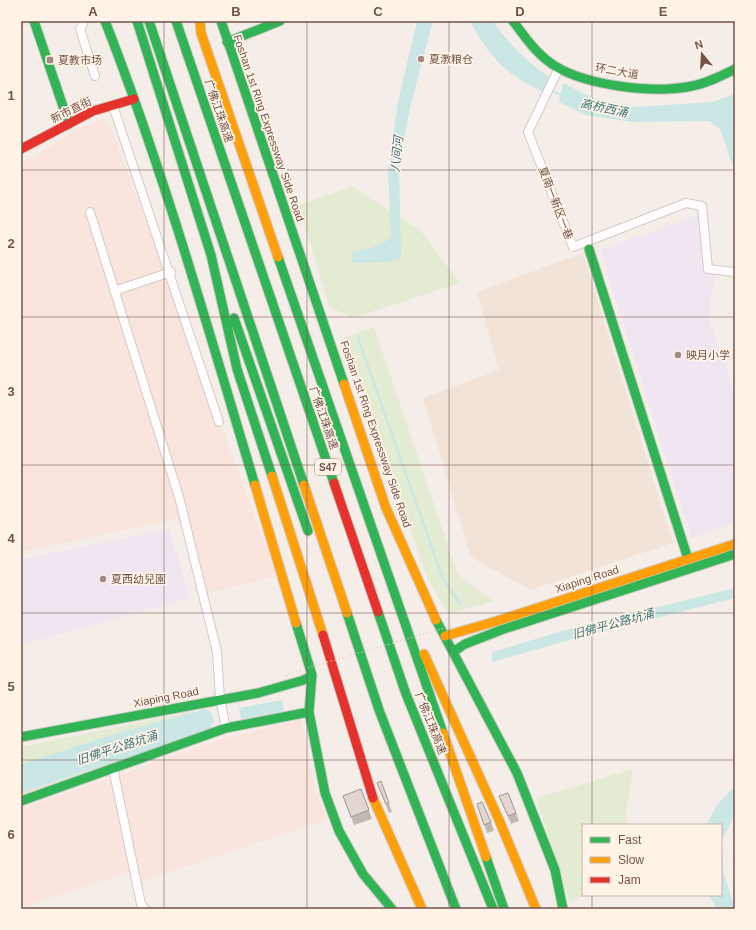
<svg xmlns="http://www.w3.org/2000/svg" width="756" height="930" font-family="Helvetica,'Noto Sans SC',sans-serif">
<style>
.residential{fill:#f1e3d8}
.commercial{fill:#f9e5de}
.education{fill:#f0e6f1}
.green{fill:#e4ebd3}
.water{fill:#cae6e5}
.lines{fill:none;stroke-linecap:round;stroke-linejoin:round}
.stream{stroke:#cae6e5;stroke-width:2.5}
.street-casing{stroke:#d4cac5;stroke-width:10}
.fast-casing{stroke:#d4cac5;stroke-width:11}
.slow-casing{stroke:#d4cac5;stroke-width:11}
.jam-casing{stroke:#d4cac5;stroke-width:11}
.path{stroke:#d7ccc9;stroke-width:1.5;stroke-dasharray:1 3;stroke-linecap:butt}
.street{stroke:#fefcfc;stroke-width:8}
.fast{stroke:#30b455;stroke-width:9}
.slow{stroke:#ff9f0a;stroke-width:9}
.jam{stroke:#e5322d;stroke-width:9}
.path-bridge{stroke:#d7ccc9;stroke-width:1.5;stroke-dasharray:1 3;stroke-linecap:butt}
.wall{fill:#c2b8b3}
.building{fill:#e2d6d0;stroke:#9e9692}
.grid{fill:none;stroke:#725349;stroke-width:1;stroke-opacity:0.55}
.poi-dot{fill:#a08981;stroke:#fff3e8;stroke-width:1.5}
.labels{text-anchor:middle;stroke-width:3.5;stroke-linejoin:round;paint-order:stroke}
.shield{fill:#fff3e8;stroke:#9c8379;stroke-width:1}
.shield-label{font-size:10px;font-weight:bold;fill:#725349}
.poi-label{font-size:11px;fill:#725349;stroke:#fff3e8;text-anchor:start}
.street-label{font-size:11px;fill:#725349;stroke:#fff3e8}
.water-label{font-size:12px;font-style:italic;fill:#3e7678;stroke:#fff3e8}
.neatline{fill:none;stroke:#725349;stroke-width:1.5}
.grid-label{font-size:13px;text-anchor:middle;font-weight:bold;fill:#725349}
</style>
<rect width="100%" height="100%" fill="#f5eee8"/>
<path class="residential" d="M583,253L673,543L530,590L471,557L423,398L499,370L477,292Z"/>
<path class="commercial" d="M104,119L111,127L277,576L208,593L177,519L21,552V164L79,128Z
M302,720L314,785L327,820L142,881L136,870L21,908V809L228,737Z"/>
<path class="education" d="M698,215L715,269L709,318L735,393V523L691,538L600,250Z
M169,529L190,598L21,645V559Z"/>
<path class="green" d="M353,187L421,231L460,283L353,318L329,307L299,205Z
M374,327L458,575L493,601L448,614L427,578L343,338Z
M193,711L199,731L21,795V747Z
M633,769L626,814L627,825H583V895H586L570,901L536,798Z"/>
<path class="water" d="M417,21H433L410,108L399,168L401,258L386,262L353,263L351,252C365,250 381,247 391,237L388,170L398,102Z
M470,21H493C508,44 528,62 550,78L544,92C506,75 489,57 470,21Z
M563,83L593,98L636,107L712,102L735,94V172L720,129L709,121L632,122L586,115L559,102Z
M735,588V598L569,640L492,662V652L576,627Z
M282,700L284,711L241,719L239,708Z
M206,709L212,713L214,722L207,731L21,793V764L132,729Z
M735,786V814L722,840L723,870L735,909H717L709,895H721V825H706L717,805Z"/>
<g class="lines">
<path class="stream" d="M551,90L563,96
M358,338L443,579L460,604"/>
<defs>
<path id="street" d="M83,24L80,29L95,76
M559,68L528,132L573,247L686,203L702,206L708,269L735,272
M113,106L219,422
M90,212L179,497L217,652L220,699L226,728
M114,291L171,272
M113,768L141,904L145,909"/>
<path id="fast" d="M34,21L69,124
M105,21C164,172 208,329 255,485
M137,21L211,255L237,369L272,476
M149,21L304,485
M176,21L334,483
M221,21L344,384
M513,21C525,37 537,55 555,66C588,86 655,94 692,86C708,83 721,76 735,69
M227,42L280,21
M589,249L688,559
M278,257L443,733
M234,318L308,531
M378,612L406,694L493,909
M347,613L379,710L456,909
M436,620L517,773L555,870L563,909
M296,623L312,675L309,712L325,793L339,831L363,874L392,909
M453,652L465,644L501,630L735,554
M21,737L258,693L304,680L312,675
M21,801L226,728L309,712
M486,857L504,909"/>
<path id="slow" d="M200,21L201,33L278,257
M344,384L386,508L436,620
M272,476L323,635
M255,485L296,623
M304,485L347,613
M445,636L497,621L735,544
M424,654L499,820L536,909
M443,733L486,857
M373,798L422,909"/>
<path id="jam" d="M21,149L93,111L134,99
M334,483L378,612
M323,635L373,798"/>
</defs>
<use href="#street" class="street-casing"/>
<use href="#fast" class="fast-casing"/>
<use href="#slow" class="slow-casing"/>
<use href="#jam" class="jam-casing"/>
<path class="path" d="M287,676V674L300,670"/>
<use href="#street" class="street"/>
<use href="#fast" class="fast"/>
<use href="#slow" class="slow"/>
<use href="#jam" class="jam"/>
<path class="path-bridge" d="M300,670L452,626"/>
</g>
<path class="wall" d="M381,781L392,812L389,813L377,783Z
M361,789L372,819L354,825L343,796Z
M499,796L516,813L519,821L511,824Z
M477,804L491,822L494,831L487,833Z"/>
<path class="building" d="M381,781L389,803L386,804L377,783Z
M361,789L369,810L351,817L343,796Z
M508,793L516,813L508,816L499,796Z
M482,802L491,822L484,825L477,804Z"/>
<path class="grid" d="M164,21V909M307,21V909M449,21V909M592,21V825M21,170H735M21,317H735M21,465H735M21,613H735M21,760H735M592,895V909"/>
<g class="poi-dot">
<circle cx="421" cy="59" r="4"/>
<rect x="46" y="56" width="8" height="8" rx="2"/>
<circle cx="678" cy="355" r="4"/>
<circle cx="103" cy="579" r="4"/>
</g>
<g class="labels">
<rect class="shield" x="315" y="459" width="26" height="16" rx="3"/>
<g class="shield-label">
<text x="328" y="471">S47</text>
</g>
<g class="poi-label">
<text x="429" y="63">夏漖粮仓</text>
<text x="58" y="64">夏教市场</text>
<text x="686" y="359">映月小学</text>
<text x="111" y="583">夏西幼兒園</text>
</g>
<g class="street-label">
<text transform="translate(617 71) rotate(10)" y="4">环二大道</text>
<text transform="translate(71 110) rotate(-26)" y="4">新市直街</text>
<text transform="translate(219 111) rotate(71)" y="4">广佛江珠高速</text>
<text transform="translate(269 128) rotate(71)" y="4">Foshan 1st Ring Expressway Side Road</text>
<text transform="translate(556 203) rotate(69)" y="4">夏南一新区一巷</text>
<text transform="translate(324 418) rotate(71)" y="4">广佛江珠高速</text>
<text transform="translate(376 434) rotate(71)" y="4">Foshan 1st Ring Expressway Side Road</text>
<text transform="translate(587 579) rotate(-18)" y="4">Xiaping Road</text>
<text transform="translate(166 697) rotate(-11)" y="4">Xiaping Road</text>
<text transform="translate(431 723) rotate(68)" y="4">广佛江珠高速</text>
</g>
<g class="water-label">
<text transform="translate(604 108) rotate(12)" y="4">高桥西涌</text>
<text transform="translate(397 154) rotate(-84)" y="4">八间河</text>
<text transform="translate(613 624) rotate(-15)" y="4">旧佛平公路坑涌</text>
<text transform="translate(117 748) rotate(-18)" y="4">旧佛平公路坑涌</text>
</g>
</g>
<rect width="756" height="930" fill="none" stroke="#fff3e8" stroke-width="44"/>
<rect x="582" y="824" width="140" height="72" fill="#fff3e8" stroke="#c7b3a8"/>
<rect x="590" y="837" width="20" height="6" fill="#30b455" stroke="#c7b3a8"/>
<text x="618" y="844" font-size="12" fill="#725349">Fast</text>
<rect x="590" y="857" width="20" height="6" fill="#ff9f0a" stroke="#c7b3a8"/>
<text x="618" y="864" font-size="12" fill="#725349">Slow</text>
<rect x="590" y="877" width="20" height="6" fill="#e5322d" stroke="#c7b3a8"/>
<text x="618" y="884" font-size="12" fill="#725349">Jam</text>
<g transform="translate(702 54) rotate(342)" stroke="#fff3e8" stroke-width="3" paint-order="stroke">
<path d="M0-3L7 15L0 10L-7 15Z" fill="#725349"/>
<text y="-6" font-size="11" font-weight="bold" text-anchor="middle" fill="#725349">N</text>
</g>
<rect x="22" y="22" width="712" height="886" class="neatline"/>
<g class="grid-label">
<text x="93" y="16">A</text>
<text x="236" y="16">B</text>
<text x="378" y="16">C</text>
<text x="520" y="16">D</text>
<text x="663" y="16">E</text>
<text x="11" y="100">1</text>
<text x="11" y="248">2</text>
<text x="11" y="396">3</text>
<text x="11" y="543">4</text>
<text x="11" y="691">5</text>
<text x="11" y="839">6</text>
</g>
</svg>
